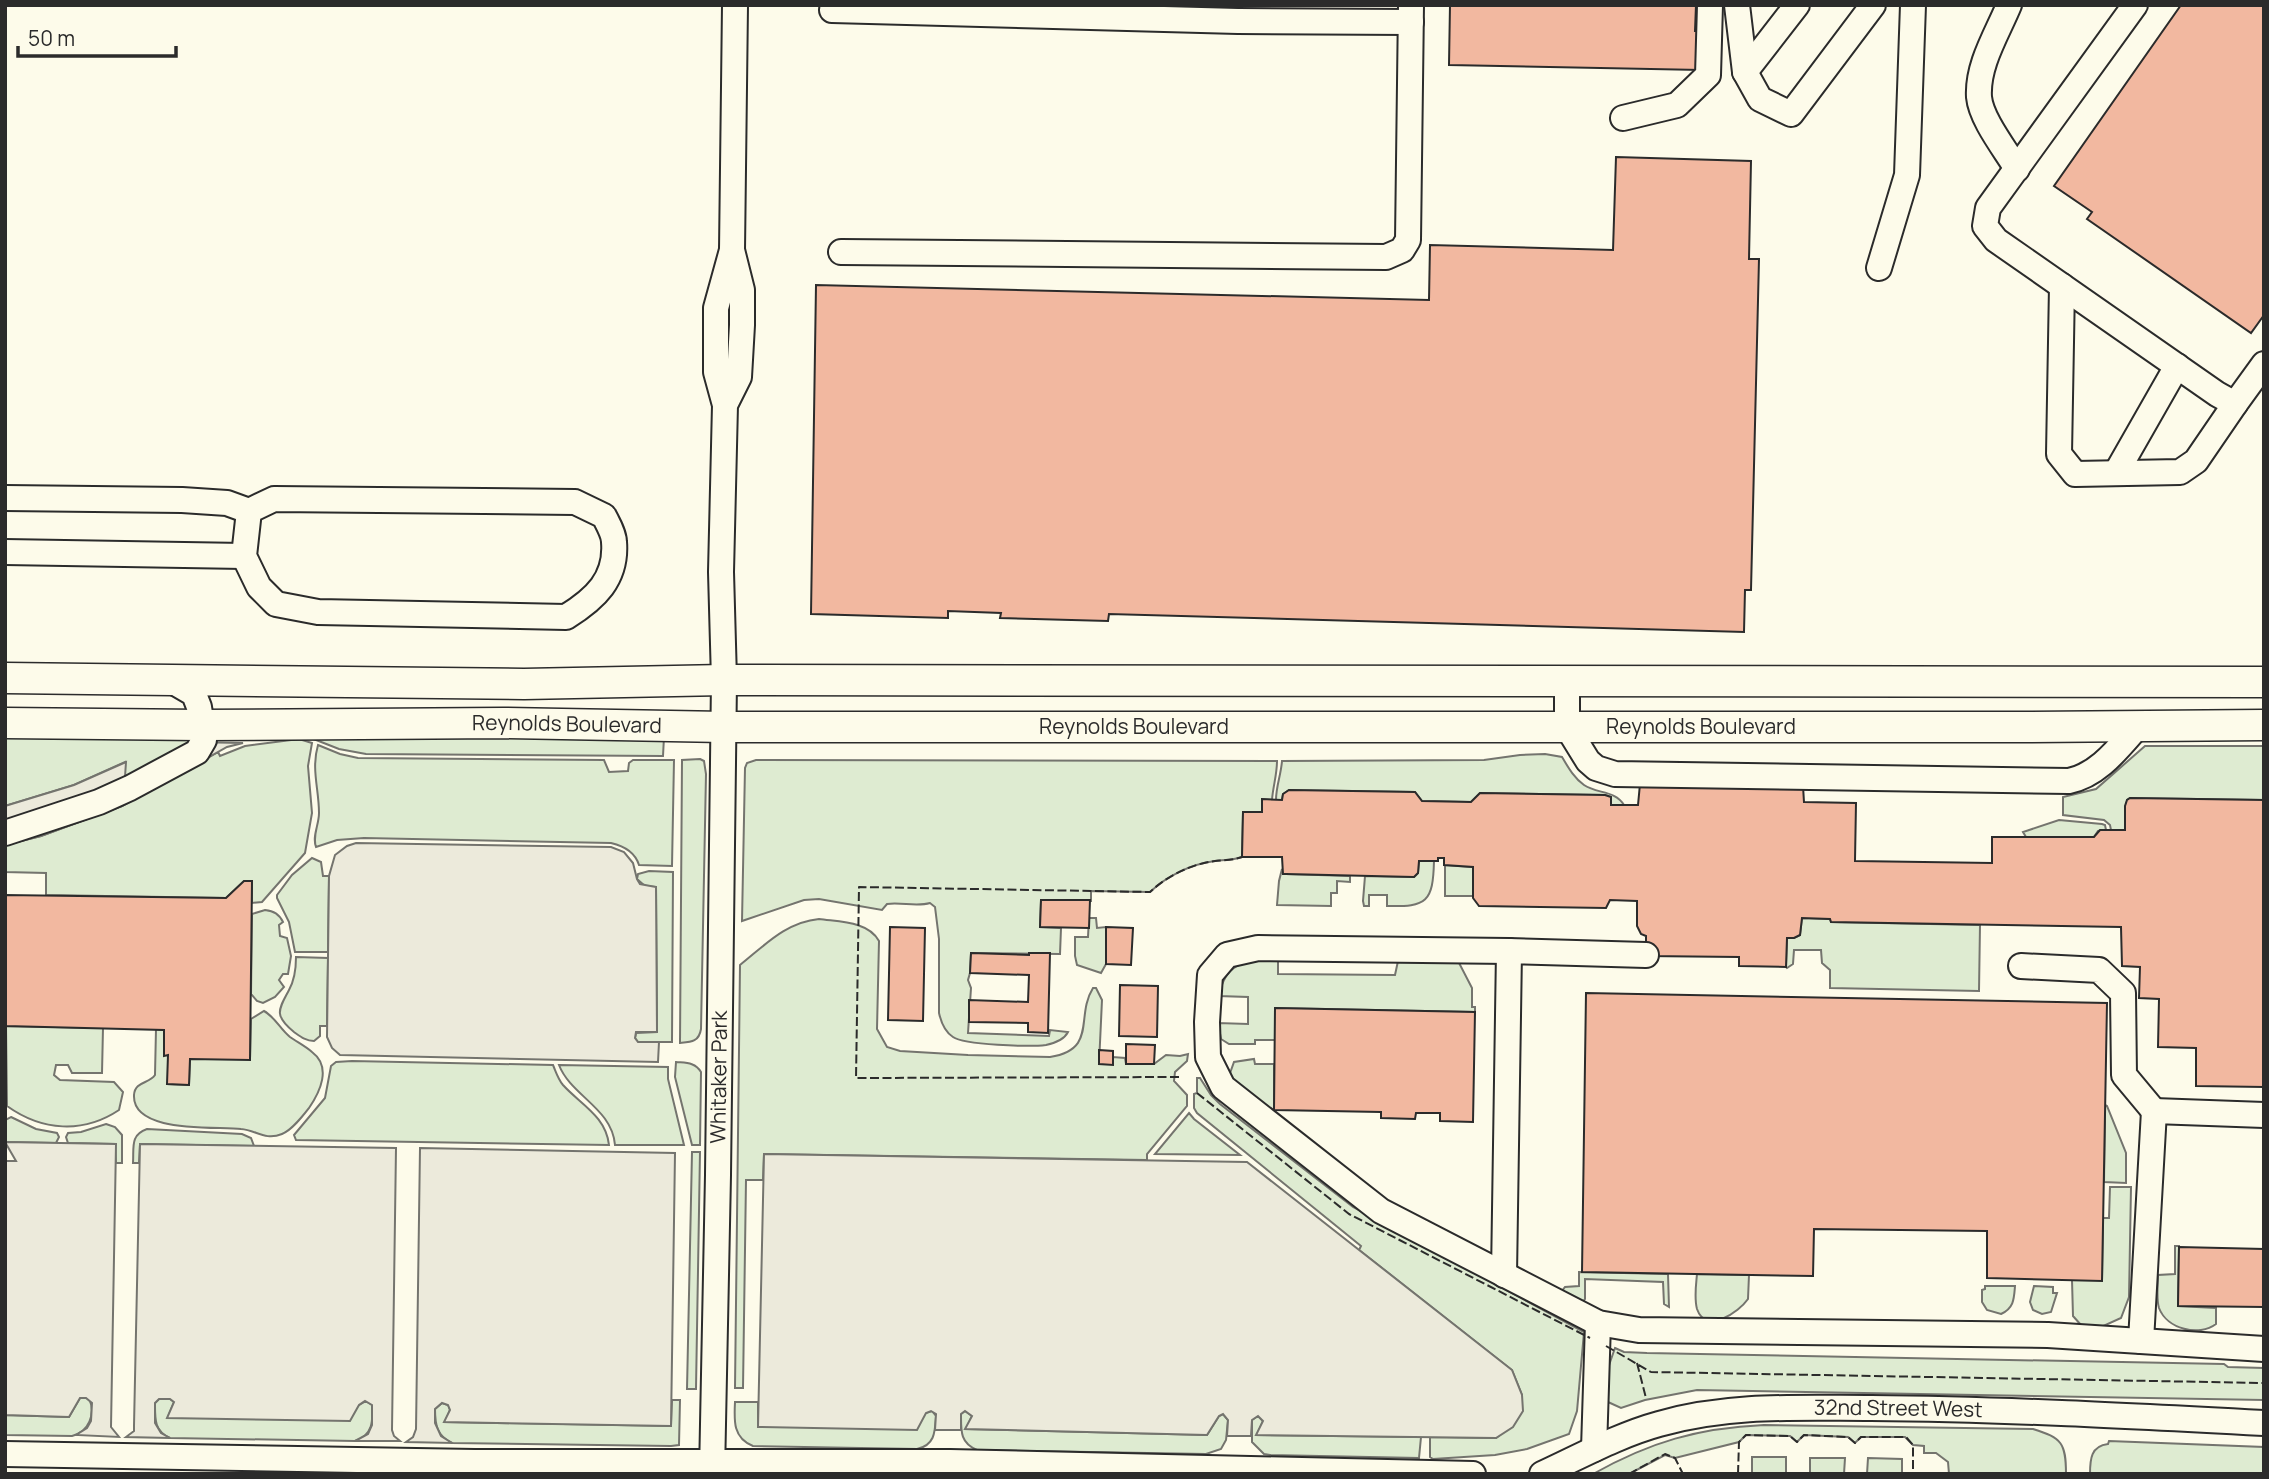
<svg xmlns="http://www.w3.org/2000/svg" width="2269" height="1479" font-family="Manrope,sans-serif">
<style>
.green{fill:#deebd1;stroke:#74746e;stroke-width:2}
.parking{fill:#eceadb;stroke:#74746e;stroke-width:2}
.building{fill:#f2b8a0;stroke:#2b2b2b;stroke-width:2}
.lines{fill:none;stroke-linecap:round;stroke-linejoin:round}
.minor-casing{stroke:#2b2b2b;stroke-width:28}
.major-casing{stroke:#2b2b2b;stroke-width:33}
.minor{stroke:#fdfbea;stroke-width:24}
.major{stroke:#fdfbea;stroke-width:30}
.fence{stroke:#2b2b2b;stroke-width:2;stroke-dasharray:9 3.5;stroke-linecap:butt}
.labels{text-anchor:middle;stroke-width:5;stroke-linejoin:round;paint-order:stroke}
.street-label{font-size:21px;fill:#2b2b2b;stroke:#fdfbea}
</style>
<rect width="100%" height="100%" fill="#fdfbea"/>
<path class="green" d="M5,734L189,735L191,742L125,777V762L74,785L5,806Z
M664,737L663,756L366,754L339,749L311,738Z
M299,739L312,743L308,766L312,813L305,853L262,902L252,903V882L244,881L226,898L46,895V873L5,872V845L41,836L122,806L218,752L220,756L245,746Z
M318,745L340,754L358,758L604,760L609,772L628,771L629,763L633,760H674L672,866L639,865C635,852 624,846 611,843L364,838L337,840L316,847C312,836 319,825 319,813C319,789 311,769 318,745Z
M2145,746H2264V800L2130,798L2127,800L2125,830H2111L2110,825L2104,820L2063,815V797L2096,789Z
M1545,754L1562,757C1568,767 1574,778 1584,785C1597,794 1615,790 1624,805H1611V797L1605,795L1480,793L1471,802L1422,801L1415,792L1289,790L1283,794L1282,800H1276C1276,786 1281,775 1282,761L1484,760L1520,755Z
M700,759L704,761L706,774L701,1029C699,1042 691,1042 680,1043L682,760Z
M756,760L1277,761C1277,775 1273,786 1272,800L1262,799V812L1243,813L1242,857C1234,860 1224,860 1215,861C1191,864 1167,876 1150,892L1091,891V901L1041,900L1040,927L1061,928L1060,954L971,953L970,973L968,980L971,988L968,1033L1049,1036L1050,1030L1068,1032C1064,1040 1055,1043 1046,1045C1030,1047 964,1045 953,1037C945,1032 941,1022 939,1013V939L935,907L930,903C917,907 901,902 887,904L882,910L819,899L804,900L742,921L745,768L747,763Z
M2059,820L2102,824L2105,825L2106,830L2098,831L2094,837H2026L2023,832Z
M312,858L321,862L323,876H329L328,952H295L289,922L277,898V895L292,875Z
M1419,861H1434C1433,902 1427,907 1387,906V895H1369V906H1364L1363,901L1365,876L1414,877L1418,873Z
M1445,865L1473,867V896H1445Z
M1282,869L1283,873L1286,874L1350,876V882L1337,881V893H1331V906L1277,905L1279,881Z
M649,871L673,872L672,1042H638L635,1038L636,1033L657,1032L656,887L645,886L637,879L638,874Z
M265,910C274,911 279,914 283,922L279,925L280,936L287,938L291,956L288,974H283L279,980L284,987L275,997L263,1003L257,1001L251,994L252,914Z
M1089,918H1096L1097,928L1106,927V964L1101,973L1077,965L1075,956V937H1088Z
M1802,918L1830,919L1831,922L1980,925L1979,991L1830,988V970L1822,963L1821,950H1794L1793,964L1787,968L1786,967L1787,938H1794L1800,935Z
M819,919C839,922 868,921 879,941L877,1029L887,1047L900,1051L968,1055L1050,1057C1098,1049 1075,1017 1093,988H1096L1102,1000L1099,1064H1113V1057L1125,1058L1126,1064H1154L1166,1055L1180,1056L1188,1054L1187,1061L1175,1072L1174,1081L1187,1095V1106L1147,1154V1160L764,1154L763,1180H746L743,1388H735L740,965C764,946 786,922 819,919Z
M296,957L328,958L327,1026H320V1036L314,1041C306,1041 301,1037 294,1032C273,1015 279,1009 289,990C294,981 296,967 296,957Z
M1276,957L1278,961V974L1395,975L1398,961L1456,957L1472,988V1007H1475V1012L1276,1008L1275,1040H1255V1044H1229L1221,1039L1218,1023L1248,1024V997L1219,996C1225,961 1247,961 1276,957Z
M264,1011C275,1017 280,1029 290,1037C297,1042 305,1046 312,1052C332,1067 320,1092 309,1108C302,1117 292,1130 282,1134C265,1141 256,1130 241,1129C216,1126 132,1134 134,1095C135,1081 149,1084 155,1075L156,1029L164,1030V1055H168V1084L189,1085L190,1059H250L251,1019Z
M6,1026L103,1028L102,1073H72L68,1065H56L54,1075L60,1080L114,1082L123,1092L119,1110C83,1134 42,1131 7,1106Z
M1254,1059L1255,1064H1274V1110L1271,1113L1236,1085L1229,1076L1234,1062Z
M352,1061L553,1065C556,1072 558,1079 563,1085C580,1104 606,1116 609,1145L296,1140L294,1135L325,1098L331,1066L336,1062Z
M676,1062C686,1063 695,1062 701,1072L700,1145H692L675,1077Z
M559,1065L668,1067V1079L684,1145H615C612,1108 571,1096 559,1065Z
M1197,1078H1200L1211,1095L1220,1104L1353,1207L1584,1332L1577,1411L1569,1434L1527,1449L1495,1455L1433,1459L1430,1457V1437L1496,1438L1501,1434L1522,1395L1512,1370L1359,1250L1361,1246L1197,1113L1194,1108V1094L1197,1093Z
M2105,1105L2107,1106L2126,1153V1183L2104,1182Z
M1189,1113L1194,1119L1240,1155L1155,1154Z
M11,1117L36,1129L57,1133L59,1137L56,1143L5,1142V1120Z
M106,1124L115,1127L122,1135V1163H116L115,1144L68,1143L66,1137L68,1133L81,1132Z
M147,1129L242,1134L251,1138L254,1146L140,1144L139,1163H133C134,1147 130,1135 147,1129Z
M692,1152H700L696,1389H687Z
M2110,1187H2131L2129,1297L2121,1318L2099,1328L2081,1325L2073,1316L2072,1280H2102L2103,1218H2109Z
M2175,1246H2179L2178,1306L2216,1308V1324C2199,1337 2167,1329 2159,1308C2156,1298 2158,1286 2158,1275L2175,1274Z
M1579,1272L1668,1274L1669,1307L1664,1304L1663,1282L1585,1279V1299L1582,1303L1562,1291L1565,1287L1579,1286Z
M1697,1274L1749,1275L1748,1299C1739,1312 1706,1335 1697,1309C1694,1298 1696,1285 1697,1274Z
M1985,1286H2015C2014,1299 2014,1308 2001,1314L1987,1310L1982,1302V1290L1985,1289Z
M2034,1286L2053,1287V1293H2057L2051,1312L2042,1314L2033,1310L2030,1302Z
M1615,1348L1624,1352L1647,1353L2224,1364L2228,1367L2264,1368V1400L1697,1390L1645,1400L1621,1408L1608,1402V1368Z
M80,1398H89C96,1414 89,1432 72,1436L5,1435V1415L69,1417Z
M159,1399H170L174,1402L168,1417L359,1405L366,1401L372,1405C373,1421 373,1435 355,1441L170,1438C154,1431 155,1419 155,1403Z
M672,1400H680L679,1445L671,1446L452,1443C437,1436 435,1425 435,1409L442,1403L448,1405L450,1410L445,1422L671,1426Z
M735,1402H758V1427L926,1413L932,1411L936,1416C935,1432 935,1445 917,1449L753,1446C733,1438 734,1421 735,1402Z
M965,1411L972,1416L966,1429L1207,1435L1219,1416L1223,1414L1228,1420L1226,1440L1221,1449L1206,1454L977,1450C960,1443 961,1431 961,1414Z
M1258,1416L1263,1421L1257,1435L1421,1437L1419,1458L1270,1455L1264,1454L1252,1442V1420Z
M1764,1425L2033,1429C2062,1438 2066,1443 2066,1474H1949L1948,1462L1936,1453H1924V1446L1913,1445L1905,1437H1861L1855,1443L1848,1437L1804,1435L1797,1442L1790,1436L1746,1435L1739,1442L1675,1458L1665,1455L1629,1474H1593C1650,1442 1698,1428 1764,1425Z
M2109,1441L2264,1447V1474H2090C2090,1459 2091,1446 2108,1444Z
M1752,1457H1786V1474H1752Z
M1810,1458H1845L1844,1474H1810Z
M1868,1458L1902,1459V1474H1867Z"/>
<path class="parking" d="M191,742L243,743L227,747L122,806L41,836L5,845V806L74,785L126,762L125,777Z
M356,843L611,847L624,852L633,863L637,879L640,884L656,887L657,1032H636L635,1038L638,1042H659L658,1062L340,1055L332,1048L327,1037L329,876L335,855L347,846Z
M5,1142L116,1144L111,1427L119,1437L76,1435L87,1428L91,1421L92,1403L86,1398H80L69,1417L5,1415V1161H16Z
M140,1144L396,1148L392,1430L394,1436L400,1441H355L368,1434L372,1425V1405L365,1401L359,1405L350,1421L167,1418L174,1402L170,1399H159L155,1403V1423L161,1433L170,1438L126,1437L134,1431V1426Z
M420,1148L675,1153L671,1426L444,1422L450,1410L448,1405L442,1403L435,1409V1423L441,1436L452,1443L406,1442L413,1437L416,1429Z
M764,1154L1247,1162L1512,1370L1522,1395L1523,1411L1513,1427L1496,1438L1256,1435L1263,1421L1258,1416L1252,1420L1251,1436H1227L1228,1420L1223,1414L1219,1416L1207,1435L965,1429L972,1416L965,1411L961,1414V1430H935L936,1414L931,1411L926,1413L917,1430L758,1427Z"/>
<path class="building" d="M1450,5H1696L1695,31H1702L1701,70L1449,65Z
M2181,5H2264V315L2251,333L2087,219L2092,212L2054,186Z
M1616,157L1751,161L1749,259H1759L1751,590H1745L1744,632L1109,614L1108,621L1000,618L1001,613L948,611V618L811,614L816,285L1429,300L1430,245L1613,250Z
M1640,784L1803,786L1804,802L1856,803L1855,861L1992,863V837H2094L2100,830H2125V806L2127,800L2130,798L2264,800V1087L2196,1086V1048L2158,1047L2159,999L2139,998L2140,967L2122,966L2121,927L1831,922L1830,919L1802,918L1800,935L1794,938H1787L1786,967L1739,966V957L1646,956V936L1641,934L1637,926V901L1610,900L1606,908L1479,906L1473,898V867L1444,865V858H1438V861H1419L1418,873L1414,877L1286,874H1283L1282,857H1242L1243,812H1262V799L1282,800L1283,794L1289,790L1415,792L1422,801L1471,802L1480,793L1605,795L1611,797V805H1638Z
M244,881H252L250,1060L190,1059L189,1085L167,1084L168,1055L164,1056V1030L5,1026V895L226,898Z
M1041,900H1090L1089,928L1040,927Z
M890,927L925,928L923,1021L888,1020Z
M1106,927L1133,928L1131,965L1106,964Z
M971,953L1029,955V953H1050L1048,1033L1028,1032V1023L969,1022V1000L1028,1002L1029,975L970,973Z
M1120,985L1158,986L1157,1037L1119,1036Z
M1586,993L2107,1003L2102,1281L1987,1278V1231L1814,1229L1813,1276L1582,1272Z
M1275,1008L1475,1012L1473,1122L1440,1121V1113H1416L1415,1119L1381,1118V1112L1274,1110Z
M1126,1044L1155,1045L1154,1064H1126Z
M1099,1050L1113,1051V1065L1099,1064Z
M2179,1247L2264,1249V1307L2178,1306Z"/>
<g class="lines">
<defs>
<g id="minor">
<path d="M1737,5L1745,72L1760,99L1791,114L1873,5"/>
<path d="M2009,5C1997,34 1977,65 1979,97C1981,119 2005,149 2017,169"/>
<path d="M2135,5L1988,208L1985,226L1996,240L2217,394L2235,404L2264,364"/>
<path d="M832,10L1238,21L1411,22"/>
<path d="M1745,72L1797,5"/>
<path d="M1623,118L1677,105L1708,75L1710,5"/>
<path d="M732,250L735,5"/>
<path d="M841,252L1386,257L1402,250L1408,240L1411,5"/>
<path d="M1879,268L1907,175L1913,5"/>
<path d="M2062,286L2059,454L2075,474L2180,472L2196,461L2235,404"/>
<path d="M2116,473L2177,366"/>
<path d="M5,498L182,500L227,503L249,511"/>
<path d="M274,499L575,502L604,516C608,524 614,534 614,542C617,579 595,599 566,617L318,612L276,604L259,587L244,556L249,511Z"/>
<path d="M5,552L244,556"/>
<path d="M1567,681V727L1588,761L1596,768L1615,774L2069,781C2099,775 2119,747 2139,725"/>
<path d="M5,833L99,802L130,788L197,752L204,740L199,707L194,694L170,680"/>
<path d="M1509,951L1258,948L1227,955L1210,975L1207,1022L1208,1057L1223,1087L1381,1211L1598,1323L1639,1330L2048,1335L2264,1349"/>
<path d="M2021,966L2099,970L2123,993L2124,1075L2154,1111"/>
<path d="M1504,1275L1509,951L1646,955"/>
<path d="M2141,1341L2154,1111L2264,1115"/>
<path d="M1594,1449L1598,1323"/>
<path d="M5,1454L475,1462H950L1473,1474"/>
<path id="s1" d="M712,1474L718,1175L724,680L721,572L725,405L716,372V308L732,250L742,290V325L739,377L725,405"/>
<path id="s2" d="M1542,1474C1581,1456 1619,1435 1659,1424C1728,1404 1800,1408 1871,1408C2002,1409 2133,1416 2264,1423"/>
</g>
<g id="major">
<path d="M5,678L524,684L724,680L2264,682"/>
<path id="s3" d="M5,723L200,725L503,723L724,727H2029L2264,725"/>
</g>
</defs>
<use href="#minor" class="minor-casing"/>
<use href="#major" class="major-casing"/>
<use href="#minor" class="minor"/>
<use href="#major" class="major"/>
<path class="fence" d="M1179,1077L856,1078L859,887L1150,892C1167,876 1191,864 1215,861C1224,860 1234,860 1242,857
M1197,1093L1349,1214L1590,1338
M1606,1346L1651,1372L2264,1383
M1637,1363L1646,1398
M1629,1474L1665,1454L1675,1458L1683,1474
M1738,1474L1739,1442L1746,1435L1790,1436L1797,1442L1804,1435L1848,1437L1855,1443L1861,1437H1906L1913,1445V1474"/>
</g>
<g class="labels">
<g class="street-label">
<text dy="7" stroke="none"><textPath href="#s3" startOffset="562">Reynolds Boulevard</textPath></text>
<text dy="7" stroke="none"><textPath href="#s3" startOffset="1129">Reynolds Boulevard</textPath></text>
<text dy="7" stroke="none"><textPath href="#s3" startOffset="1696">Reynolds Boulevard</textPath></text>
<text dy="7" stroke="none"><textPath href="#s1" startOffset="397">Whitaker Park</textPath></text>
<text dy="7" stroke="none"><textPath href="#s2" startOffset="368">32nd Street West</textPath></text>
</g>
</g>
<rect width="2269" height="1479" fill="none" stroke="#2b2b2b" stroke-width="14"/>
<path d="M18 46v10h158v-10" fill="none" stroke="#2b2b2b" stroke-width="3.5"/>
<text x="28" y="46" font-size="21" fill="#2b2b2b" stroke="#fdfbea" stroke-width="5" paint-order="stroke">50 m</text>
</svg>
